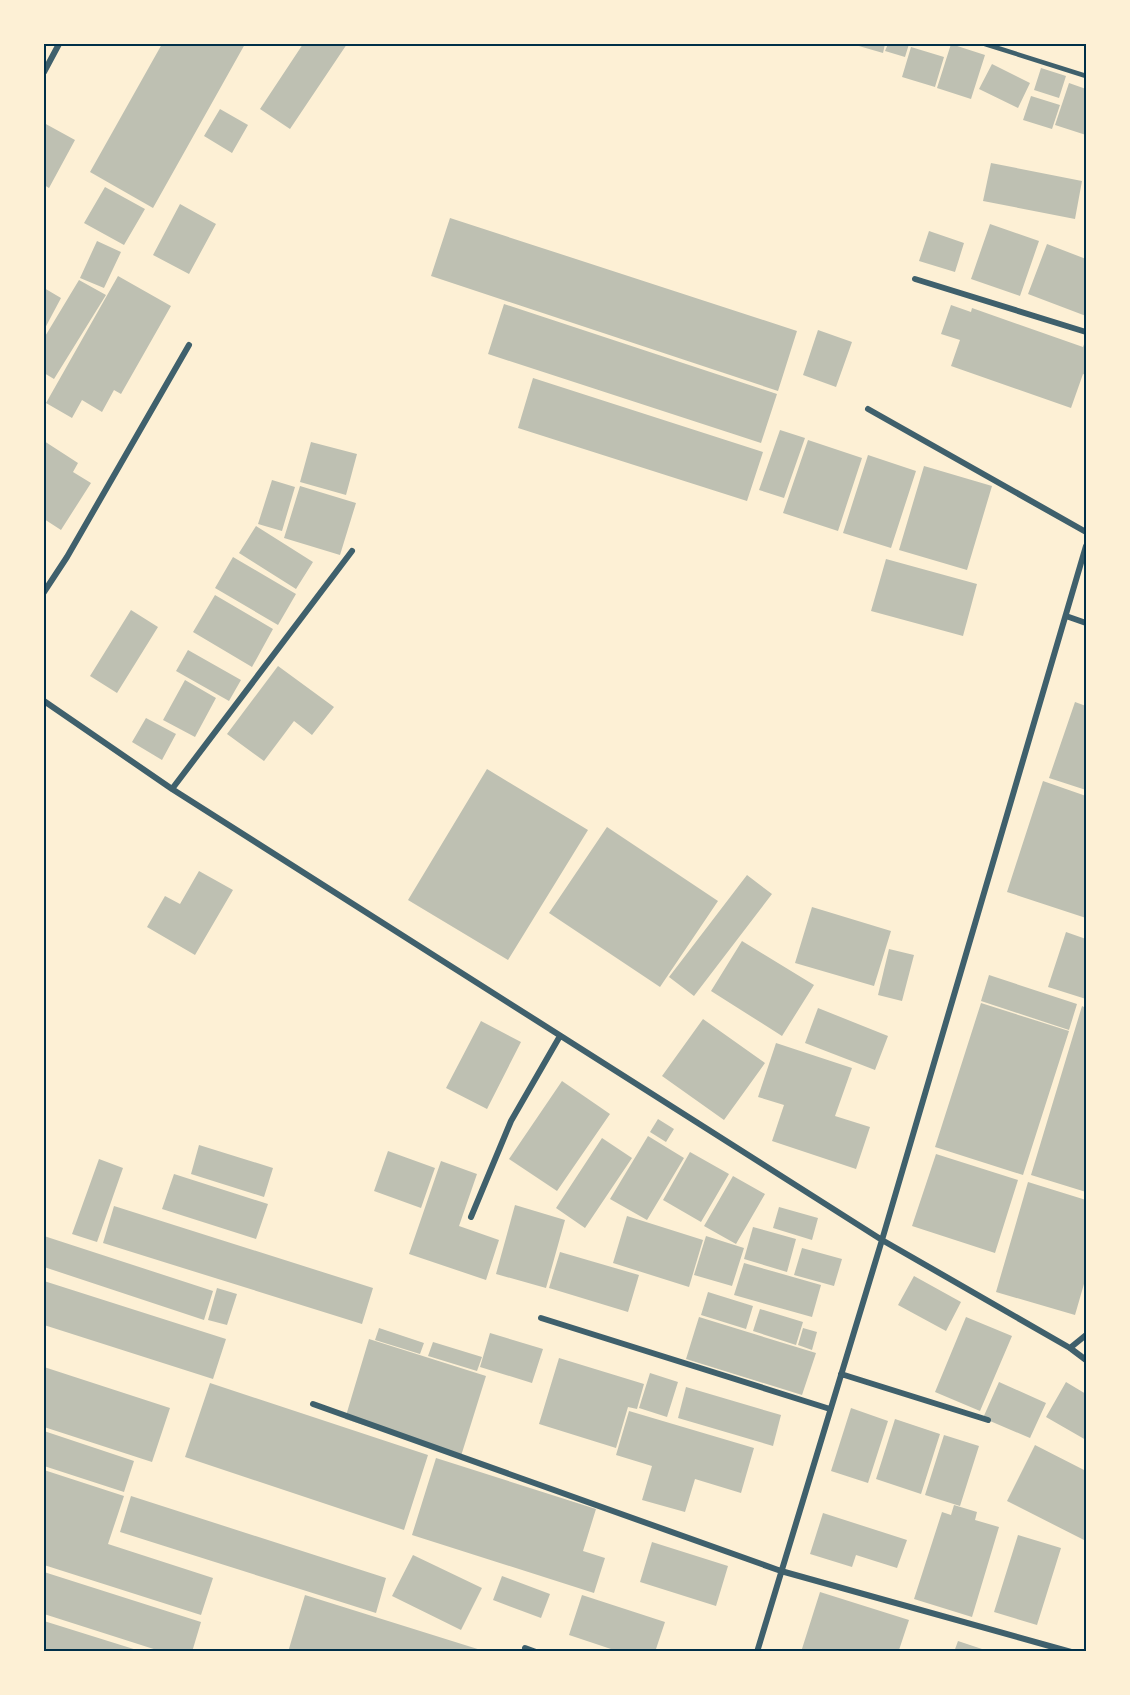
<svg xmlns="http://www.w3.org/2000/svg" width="1130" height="1695" font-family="'Work Sans',sans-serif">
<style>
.building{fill:#bec0b2}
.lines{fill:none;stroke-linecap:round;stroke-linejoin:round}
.service{stroke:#3f606c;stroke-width:4.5}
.minor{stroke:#3f606c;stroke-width:6}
.neatline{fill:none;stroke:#003049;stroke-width:2}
</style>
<rect width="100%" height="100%" fill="#fdf0d5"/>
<path class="building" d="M162,44H245L153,208L90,172Z
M303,44H347L290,129L260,109Z
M852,44H885L883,53Z
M888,44H909L905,57L885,51Z
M951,44L985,55L971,99L937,88Z
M911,47L944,57L935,87L902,77Z
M992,64L1030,83L1018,108L979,89Z
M1041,68L1066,76L1059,98L1034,90Z
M1069,83L1086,89V135L1055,125Z
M1031,96L1060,105L1052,129L1023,120Z
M220,109L248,125L232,153L204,136Z
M44,123L75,140L49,188L44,185Z
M991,163L1082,181L1075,219L983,201Z
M105,187L145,209L124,245L84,223Z
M180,204L216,224L189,274L153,255Z
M450,218L797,331L778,391L431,276Z
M990,224L1039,241L1020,296L971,279Z
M929,231L964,243L955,272L919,261Z
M97,241L121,252L104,288L80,278Z
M1047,244L1086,259V316L1028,294Z
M118,276L171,306L121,394L114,390L102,412L82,400L72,418L46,403Z
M79,280L106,295L54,379L44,373V338Z
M44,288L61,298L44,330Z
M504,304L777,394L761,443L488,354Z
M951,305L971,312L972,308L1083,347L1086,339V375L1083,374L1071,408L951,366L960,340L941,334Z
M818,330L852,342L836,387L803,375Z
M533,378L763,452L747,501L518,428Z
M780,430L805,438L784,498L759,490Z
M808,440L862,458L838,531L783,513Z
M44,441L78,463L73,472L91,483L61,530L44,519Z
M311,442L357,454L346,495L300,482Z
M868,455L916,471L891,548L843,533Z
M924,466L992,486L967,570L899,550Z
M272,480L295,487L282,531L258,524Z
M300,486L356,503L340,555L284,538Z
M256,526L313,562L296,589L239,553Z
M233,557L296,594L278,625L215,588Z
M886,559L977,584L963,636L871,611Z
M215,595L273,629L252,667L193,632Z
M131,610L158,627L117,693L90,676Z
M188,650L241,680L229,701L176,671Z
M278,666L334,707L312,735L294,721L264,761L227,734Z
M185,680L216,698L195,737L163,720Z
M1075,702L1086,706V790L1049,778Z
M146,718L176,734L162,760L132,742Z
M487,769L588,830L508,960L408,900Z
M1043,781L1086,796V918L1007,892Z
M607,827L718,901L660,987L549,913Z
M199,871L233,890L195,955L147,927L165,896L180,904Z
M747,875L772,894L694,996L669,977Z
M812,907L891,931L874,986L795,963Z
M1066,932L1086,939V999L1048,987Z
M742,941L814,985L782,1036L711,991Z
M889,949L914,955L902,1001L878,995Z
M989,975L1077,1004L1069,1030L981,1001Z
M981,1003L1069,1031L1023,1175L935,1147Z
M1082,1006L1086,1008V1192L1031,1175Z
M818,1008L888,1036L875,1070L805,1043Z
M703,1019L765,1063L724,1120L662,1076Z
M481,1021L521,1042L487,1109L446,1088Z
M776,1043L852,1068L835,1116L870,1127L856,1169L772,1141L784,1105L758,1097Z
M562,1081L610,1114L557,1191L509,1159Z
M658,1119L674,1129L666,1142L650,1132Z
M648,1136L684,1158L647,1220L610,1199Z
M602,1138L632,1158L585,1228L556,1208Z
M199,1145L273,1168L264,1197L191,1174Z
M388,1151L435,1168L421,1208L374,1191Z
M690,1152L729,1174L701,1222L663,1200Z
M936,1154L1018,1180L995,1253L912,1226Z
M99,1159L123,1168L97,1242L72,1234Z
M441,1161L477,1174L459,1226L499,1240L486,1280L409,1254Z
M174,1174L268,1204L256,1239L162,1209Z
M733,1176L765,1194L736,1244L704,1226Z
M1028,1182L1086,1200V1277L1075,1315L996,1292Z
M515,1205L565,1220L546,1288L496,1274Z
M114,1206L373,1288L362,1324L103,1243Z
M779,1207L818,1218L812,1240L773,1228Z
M627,1216L703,1240L689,1287L613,1263Z
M753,1227L796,1239L787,1272L744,1259Z
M44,1236L213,1291L204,1320L44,1267Z
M706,1236L744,1248L732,1286L694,1275Z
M802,1248L842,1259L834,1286L794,1275Z
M560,1252L639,1275L628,1312L549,1288Z
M744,1263L821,1285L812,1317L734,1295Z
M914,1276L961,1302L946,1331L898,1305Z
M44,1281L226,1339L213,1379L44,1325Z
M217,1288L237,1294L227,1325L208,1320Z
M708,1292L753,1306L746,1329L701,1315Z
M760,1309L803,1322L796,1345L753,1331Z
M699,1317L816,1353L802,1395L686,1359Z
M966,1317L1012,1336L980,1411L935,1392Z
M379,1328L424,1343L420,1354L375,1340Z
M803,1328L817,1332L812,1350L798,1345Z
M490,1333L543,1349L532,1383L480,1367Z
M369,1339L486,1376L461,1456L345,1419Z
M433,1342L482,1357L477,1371L428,1356Z
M559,1358L644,1384L637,1409L628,1407L616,1448L539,1424Z
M44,1367L170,1408L152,1462L44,1427Z
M650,1373L678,1382L667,1417L639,1408Z
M999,1382L1046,1403L1030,1438L983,1418Z
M1066,1382L1086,1394V1440L1046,1417Z
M210,1383L428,1455L404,1530L185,1457Z
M686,1387L781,1415L773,1446L678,1418Z
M851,1408L888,1421L868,1483L831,1471Z
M629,1411L754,1448L741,1493L695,1479L685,1512L642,1500L652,1466L616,1455Z
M895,1419L940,1434L921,1494L876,1479Z
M44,1431L134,1461L124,1492L44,1466Z
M944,1435L979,1446L960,1506L925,1495Z
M1035,1445L1086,1471V1541L1007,1501Z
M436,1458L596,1509L583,1551L605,1558L594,1593L412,1535Z
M44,1470L124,1496L108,1544L213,1578L201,1615L44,1565Z
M131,1496L386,1578L376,1613L120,1532Z
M954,1505L977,1512L975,1520L999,1527L972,1617L914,1599L942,1512L951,1515Z
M823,1513L907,1540L897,1568L856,1555L852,1567L810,1554Z
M1018,1535L1061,1548L1037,1625L994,1612Z
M652,1542L728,1566L716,1606L640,1582Z
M413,1555L482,1588L461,1630L392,1596Z
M44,1572L201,1622L192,1652H163L44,1614Z
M502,1576L550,1594L541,1618L493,1600Z
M820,1592L909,1620L899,1650L904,1652H801Z
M305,1595L484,1651V1652H288Z
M582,1595L665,1622L655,1652H620L569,1635Z
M44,1621L140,1651V1652H44Z
M958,1641L988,1651V1652H954Z"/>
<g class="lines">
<path class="service" d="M985,44L1086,76"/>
<path class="minor" d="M44,72L59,44
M915,279L1086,332
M868,409L1086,532
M44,592L67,557L189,345
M1066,616L1086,623
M44,701L172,789L882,1240L1070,1348L1086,1360
M172,789L352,551
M471,1217L511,1121L560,1036
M541,1318L830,1409
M1070,1348L1086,1335
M841,1374L988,1420
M313,1404L781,1571L1071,1652
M525,1648L536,1652
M757,1652L882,1240L1086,546"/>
</g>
<rect width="1130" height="1695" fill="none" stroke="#fdf0d5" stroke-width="90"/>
<rect x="45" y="45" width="1040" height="1605" class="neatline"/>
</svg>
